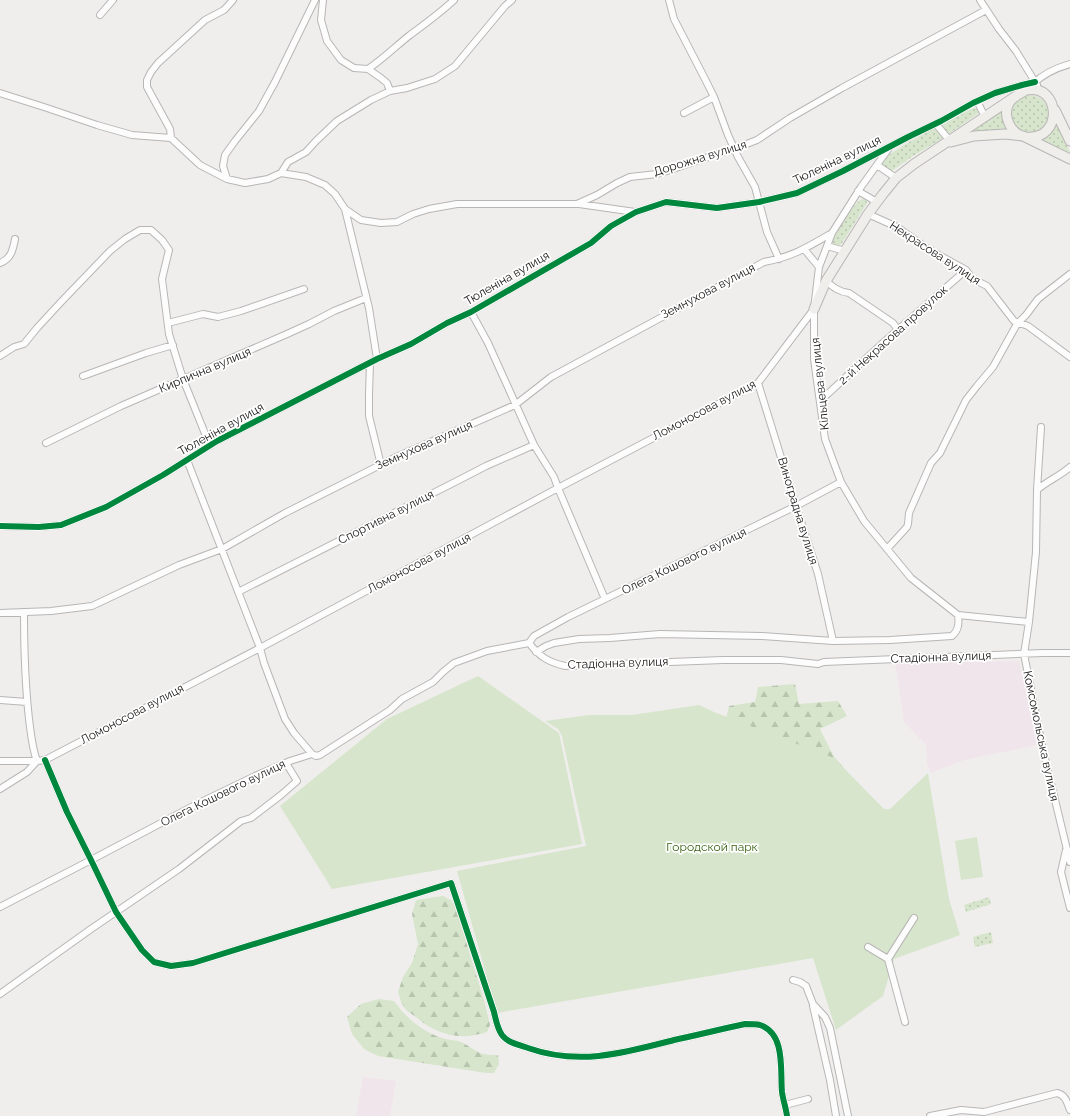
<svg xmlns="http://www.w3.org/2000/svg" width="1070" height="1116" font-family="Raleway,sans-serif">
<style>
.medical{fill:#f1e5ec}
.grass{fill:url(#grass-dots)}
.forest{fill:url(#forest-firs)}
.park{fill:#d6e5cc}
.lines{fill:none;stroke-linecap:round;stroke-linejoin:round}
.street-casing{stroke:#b8b6b5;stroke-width:8}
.secondary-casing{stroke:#b8b6b5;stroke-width:11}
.street{stroke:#fdfcfc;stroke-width:6}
.secondary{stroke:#f0eeeb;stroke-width:9}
.cycleway-casing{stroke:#fff;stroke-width:8}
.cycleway{stroke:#00873e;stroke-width:6}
.labels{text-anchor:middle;stroke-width:3.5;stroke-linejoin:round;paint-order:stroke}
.street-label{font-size:12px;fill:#1b1918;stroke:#fff}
.park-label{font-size:12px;fill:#376211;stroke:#fff}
</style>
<defs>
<pattern id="grass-dots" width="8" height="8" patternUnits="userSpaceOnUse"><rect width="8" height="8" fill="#d6e5cc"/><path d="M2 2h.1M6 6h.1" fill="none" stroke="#b7c4ae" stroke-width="1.8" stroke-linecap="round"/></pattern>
<pattern id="forest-firs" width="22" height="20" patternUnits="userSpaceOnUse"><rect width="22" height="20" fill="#d6e5cc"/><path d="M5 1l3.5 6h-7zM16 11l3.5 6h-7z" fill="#b7c4ae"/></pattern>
</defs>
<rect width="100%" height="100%" fill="#f0eeec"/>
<path class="medical" d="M1019,661L1038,745L964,760L931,773L927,764L926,745L904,722L895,663Z
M363,1077L396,1081L390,1116H356Z"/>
<path class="grass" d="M1011 114a19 19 0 1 1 38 0a19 19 0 1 1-38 0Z
M975,108L980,111L976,115L947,135L941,127C945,122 969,109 975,108Z
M1002,109L1007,129L970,132Z
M1056,124L1070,152V154L1041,139Z
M932,129C938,129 940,131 943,136V138L913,156L892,171L890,172C887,170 881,166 882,162C885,154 923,135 932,129Z
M862,199L866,200L867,203L842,243L840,245H834L832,242L833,239C839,230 853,203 862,199Z
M989,897L991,904L966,912L964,905Z
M991,932L993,943L975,947L973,937Z"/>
<path class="forest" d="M795,684L799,704L838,701L847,716L820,729L833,755L870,800L726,719L729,706L755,702L758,687Z
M443,896L451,900L455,906L484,1000L490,1025L487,1032C460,1041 437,1035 416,1017C412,1014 406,1011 404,1007C401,1003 400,997 398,992L403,977L412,963L418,944L412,914L416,900Z
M379,999L394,1001C406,1018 423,1032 442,1038C448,1040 455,1040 461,1042C468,1045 473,1050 480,1053C485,1055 493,1055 498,1055L499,1064L494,1073H486L378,1056L364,1049L352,1034L347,1017L361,1004Z"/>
<path class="park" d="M478,676L559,733L582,844L332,889L280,806L387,719Z
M699,705L714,712L834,758L884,809H890L928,773L949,899L960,935L894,959L883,996L836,1030L813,958L497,1013L457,871L586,846L562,736L558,729L545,721L589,715H632Z
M977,837L983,877L961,880L955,841Z"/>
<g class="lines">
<defs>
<path id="street" d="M323,0L321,20L327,41L341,60L354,68L368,69L381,78L387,83L390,91
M669,0L674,19L706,81L714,97L728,135L738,157L755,187L767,232L779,259
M980,0L999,29L1016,51L1037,85
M100,15L113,0
M368,69C383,59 396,46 410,35C425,24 440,13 454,0
M1033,84C1044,73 1056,68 1070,64
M0,93L47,108L97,125L132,135L171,138L200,165L227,179L245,183L268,179L281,173L306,177L325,185L335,194L345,209L369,308L377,359
M977,101L985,117
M684,113L714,97
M936,124L950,141
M171,138L170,129L147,87V80L151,72L158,63L205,20L224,10L233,0
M889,148L861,187L832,233L819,267L814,309V359L825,439L841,482L864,521L911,578L958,615L1029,622
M877,165L896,178
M281,173L288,162L306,152L316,141L337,121L371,100L390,91L407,88L435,79L455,66L505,6L512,0
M227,179L223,166L225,155L235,141L259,111L275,82L315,0
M858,191L877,202
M579,204L635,212
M345,209L361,220L381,223L397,222L413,214L429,209L457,204H577L597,195L617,183L630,177L657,174L667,171L744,145L757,140L790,118L842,88L986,10
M868,214L897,227L928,249L966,270L971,277L979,282L987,286L1014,321L1028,326L1070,357
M827,246L845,251
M804,249L819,267
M0,263C11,259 13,250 15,239
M826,281C833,287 839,292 849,293L893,323L898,330
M471,312L488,343L534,445L554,477L558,488L605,599
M168,323L203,314L218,317L241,311L304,289
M0,356L14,347L24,344L37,328L61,302L110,251L125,239L140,230H151L162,240L169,250L162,279L169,334L183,379L210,446
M370,363L369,394V416L381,465
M83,376L146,353L173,345
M758,383L796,506L818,574L833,641
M820,401L884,342L966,270
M46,443L121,406L287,334L309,324L334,311L366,298
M187,460L260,648L264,663L285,719L294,733L312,754
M1070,467C1060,476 1047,481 1037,490L1036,552L1029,622L1024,654L1043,750L1070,862
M841,482L796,506L568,617L534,636L529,643C540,657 548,662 565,666L723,660H781L818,664L824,662L1043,653H1070
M1037,490L1041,427
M0,526L39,527L61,525L106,507L163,475L217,441L377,359L411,344L447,323L471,312L591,243L611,226L636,212L666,202L717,208L759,202L797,193L843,171L908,137L941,121L973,103L995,93L1022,85L1035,82
M887,549L907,527L908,524L909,513L931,463L940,453L966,400L977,386L993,367L1017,324L1026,315L1038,299L1070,274
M238,592L459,480L486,466L534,445
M0,613L51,611L92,606L179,565L222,549L285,513L394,458L515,405L551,377L764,262C792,257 808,247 832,233
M536,652L546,646L554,643L579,639L610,638L660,634L762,636L833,641L890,640L952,636C959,630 959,623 958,615
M0,700L27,702
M45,760L67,812L91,860L116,912L142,950L154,962L171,966L193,963L451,883L494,1012C496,1020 497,1028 502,1035C508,1043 519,1045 528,1048C579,1066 624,1053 674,1040C698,1035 721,1029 745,1024C750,1024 756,1024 760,1025C786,1034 780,1070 782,1092C783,1100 786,1108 787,1116
M0,761H37C32,748 31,734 29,719C25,683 24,648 24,612
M0,789L27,772L37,761L45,760L260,648L558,488L758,383L814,309
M1066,850L1061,872L1070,908
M0,907L91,860L199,803L255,776L290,761L312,754L316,756L320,755L390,710L402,699L433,682L443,672L454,663L487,651L529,643
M868,947L888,959L914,918
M888,959L905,1022
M793,980L800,982L806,986L813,1004L825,1017L830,1028L848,1116
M0,994L91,929L179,869L241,821L251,818L281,795L297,781L286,763
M813,1006L830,1080L836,1116
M785,1105L808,1099
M930,1116L961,1110L984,1112L1057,1093C1066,1095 1067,1103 1070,1110"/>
<path id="secondary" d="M1026,90C1061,83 1064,141 1026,137C1011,135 1002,116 1009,103C1012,97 1020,94 1026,90Z
M1055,110L1070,141
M951,142L974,136L1005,134L1023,136L1070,159
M814,309L826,281L868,214L883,194L896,178L914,164L1016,96"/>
</defs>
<use href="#street" class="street-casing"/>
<use href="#secondary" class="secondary-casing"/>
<use href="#street" class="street"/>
<use href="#secondary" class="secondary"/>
<defs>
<path id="cycleway" d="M0,526L39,527L61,525L106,507L163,475L217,441L377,359L411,344L447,323L471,312L591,243L611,226L636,212L666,202L717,208L759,202L797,193L843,171L908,137L941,121L973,103L995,93L1022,85L1035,82
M45,760L67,812L91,860L116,912L142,950L154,962L171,966L193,963L451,883L494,1012C496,1020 497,1028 502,1035C508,1043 519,1045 528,1048C579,1066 624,1053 674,1040C698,1035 721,1029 745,1024C750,1024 756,1024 760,1025C786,1034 780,1070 782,1092C783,1100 786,1108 787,1116"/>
</defs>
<use href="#cycleway" class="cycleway-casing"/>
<use href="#cycleway" class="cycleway"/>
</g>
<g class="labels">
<g class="street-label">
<text transform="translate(700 158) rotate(-17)" y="4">Дорожна вулиця</text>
<text transform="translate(837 160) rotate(-26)" y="4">Тюленіна вулиця</text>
<text transform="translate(935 253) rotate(33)" y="4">Некрасова вулиця</text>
<text transform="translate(507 278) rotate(-30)" y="4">Тюленіна вулиця</text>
<text transform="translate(708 291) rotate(-28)" y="4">Земнухова вулиця</text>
<text transform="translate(893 335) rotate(-42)" y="4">2-й Некрасова провулок</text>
<text transform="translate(205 370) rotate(-23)" y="4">Кирпична вулиця</text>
<text transform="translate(820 384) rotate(-96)" y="4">Кільцева вулиця</text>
<text transform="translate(704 410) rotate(-28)" y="4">Ломоносова вулиця</text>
<text transform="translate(221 429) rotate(-29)" y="4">Тюленіна вулиця</text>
<text transform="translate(424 445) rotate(-24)" y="4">Земнухова вулиця</text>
<text transform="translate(798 511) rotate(73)" y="4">Виноградна вулиця</text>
<text transform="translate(386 517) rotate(-27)" y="4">Спортивна вулиця</text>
<text transform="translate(684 561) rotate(-26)" y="4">Олега Кошового вулиця</text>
<text transform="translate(419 563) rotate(-28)" y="4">Ломоносова вулиця</text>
<text transform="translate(941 657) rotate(-2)" y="4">Стадіонна вулиця</text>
<text transform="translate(618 663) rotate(-2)" y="4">Стадіонна вулиця</text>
<text transform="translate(132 714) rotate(-28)" y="4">Ломоносова вулиця</text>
<text transform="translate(1041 736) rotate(78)" y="4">Комсомольська вулиця</text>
<text transform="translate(223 793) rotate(-26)" y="4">Олега Кошового вулиця</text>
</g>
<g class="park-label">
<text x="712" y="851">Городской парк</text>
</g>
</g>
</svg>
